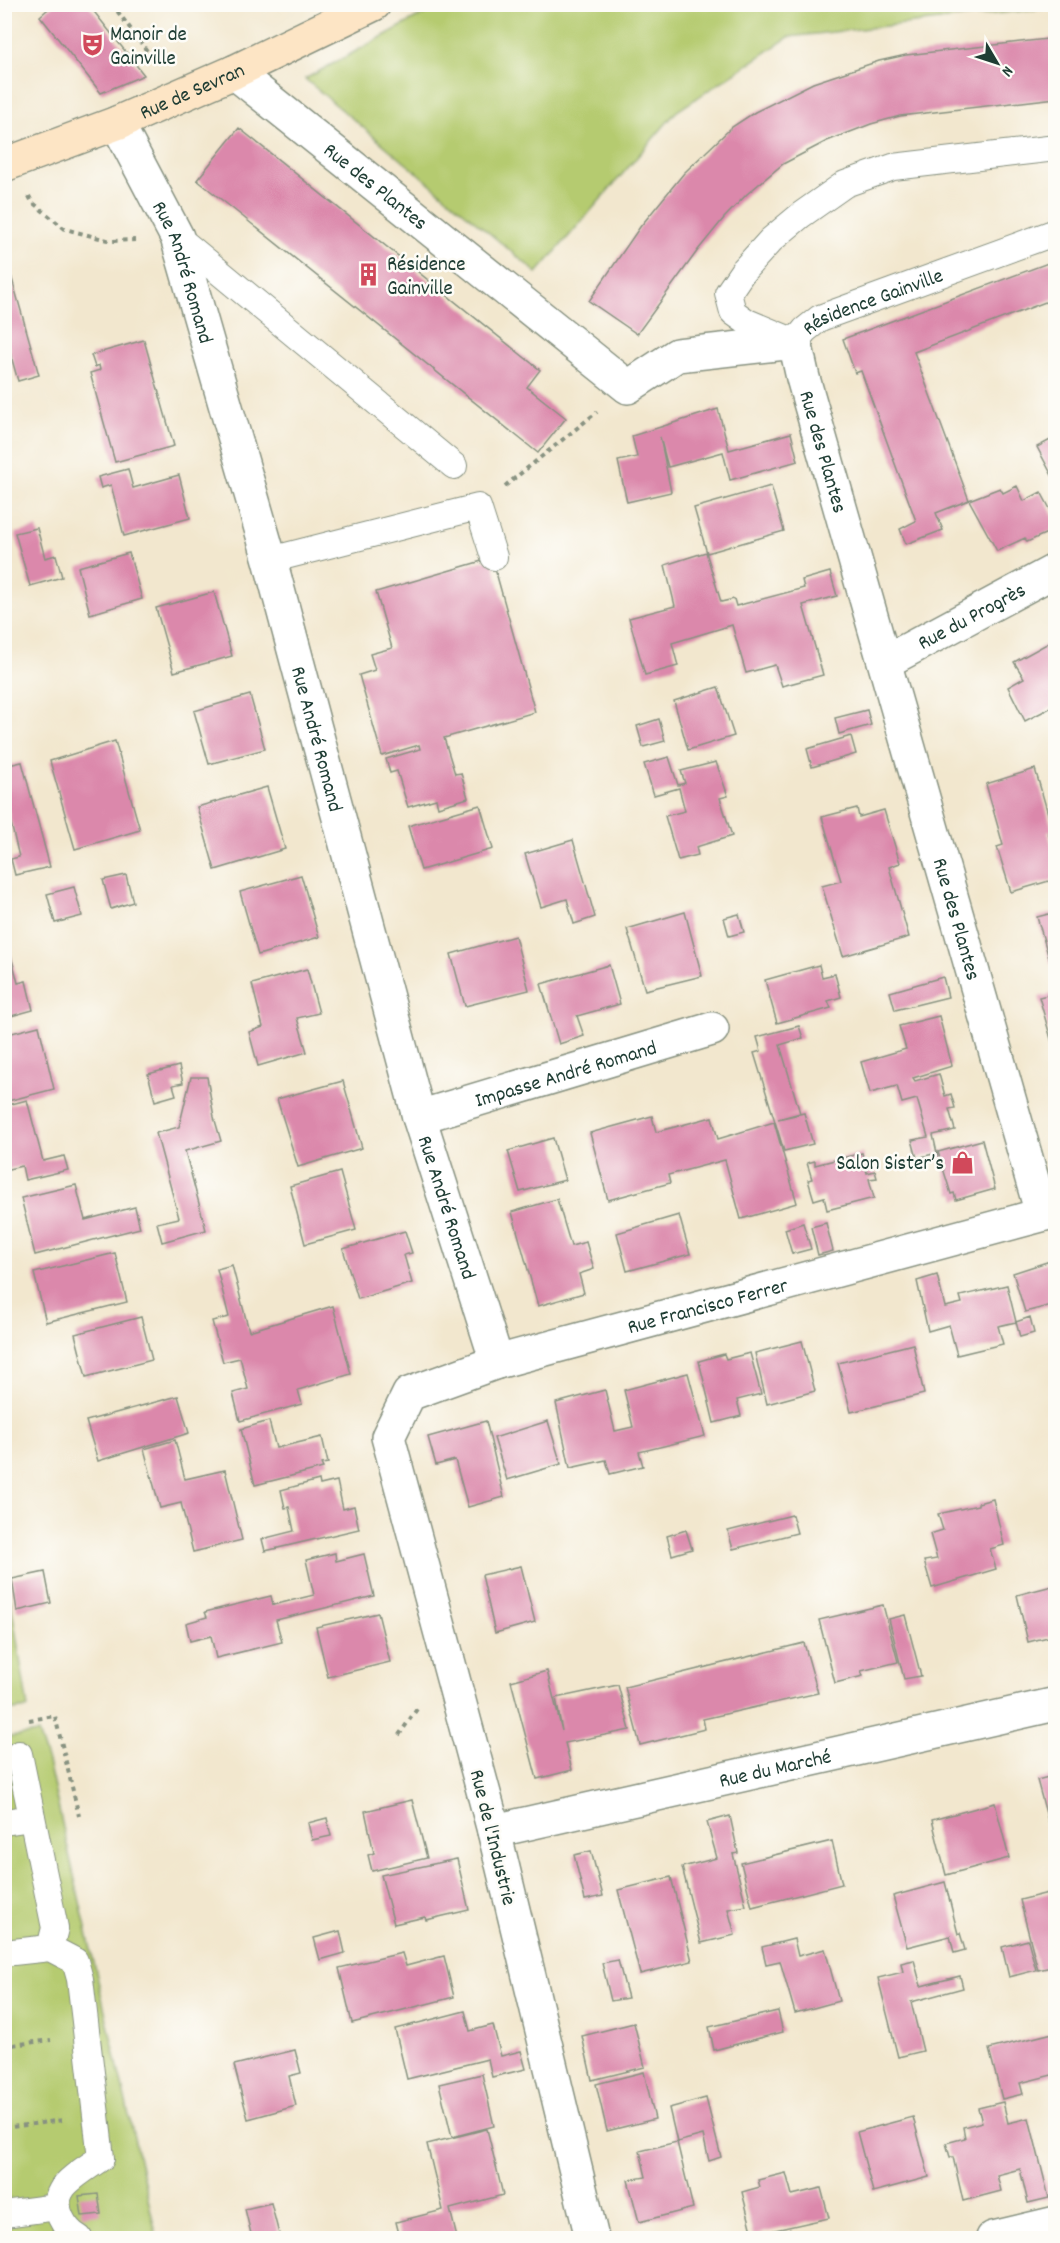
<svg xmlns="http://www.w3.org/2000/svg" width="1060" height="2243" font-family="Dekko,sans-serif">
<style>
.green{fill:#b5cb6f;stroke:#6a8452;stroke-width:1.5}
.building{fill:#db88ab}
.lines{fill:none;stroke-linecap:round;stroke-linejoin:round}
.service-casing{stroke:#889281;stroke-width:28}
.minor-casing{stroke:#889281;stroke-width:36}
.secondary-casing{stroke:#889281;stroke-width:36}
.path{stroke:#889281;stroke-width:4;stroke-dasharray:4.5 4.5;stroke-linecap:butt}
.service{stroke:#fff;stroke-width:26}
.minor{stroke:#fff;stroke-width:33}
.secondary{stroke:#fde5c5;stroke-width:33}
.labels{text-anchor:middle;stroke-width:5;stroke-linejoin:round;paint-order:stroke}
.poi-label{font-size:21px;fill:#1f3d34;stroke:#fdfcf7;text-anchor:start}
.street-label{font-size:21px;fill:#1f3d34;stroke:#fdfcf7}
</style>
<rect width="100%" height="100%" fill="#fdfcf7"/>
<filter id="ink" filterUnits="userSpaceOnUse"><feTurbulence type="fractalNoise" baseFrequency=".0167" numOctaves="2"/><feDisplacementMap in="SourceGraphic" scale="12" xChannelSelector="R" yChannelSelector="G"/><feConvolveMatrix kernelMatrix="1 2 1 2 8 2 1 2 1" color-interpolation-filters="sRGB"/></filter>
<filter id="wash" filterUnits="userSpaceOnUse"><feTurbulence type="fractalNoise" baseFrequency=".008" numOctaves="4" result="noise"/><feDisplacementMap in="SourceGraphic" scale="24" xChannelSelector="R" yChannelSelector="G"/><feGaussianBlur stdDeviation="1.35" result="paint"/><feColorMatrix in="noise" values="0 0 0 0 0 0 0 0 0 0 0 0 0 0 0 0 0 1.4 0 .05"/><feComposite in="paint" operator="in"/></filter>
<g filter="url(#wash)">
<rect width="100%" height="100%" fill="#f2e7ce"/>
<path class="green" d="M442,4H1055L1056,7L789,37L676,112L537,273L305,79Z
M4,1560L28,1708L5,1711H4Z
M38,1733L48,1762L157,2238H5L4,1738Z"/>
<g id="blocks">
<path class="building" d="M54,4H88L144,75L101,93L40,16Z
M1056,38V98L900,116L871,124L827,141L783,164L747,194L724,218L698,250L637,334L589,301L640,227L684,173L732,127L755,112L813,83L879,61L906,55Z
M239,128L540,370L527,387L566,418L538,453L197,180Z
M5,254L39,375L18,381L4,331Z
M1056,260V298L914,352L969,500L936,513L943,530L906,544L900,529L916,521L861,371L855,373L843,339Z
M144,340L174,446L115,462L90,373L100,370L99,365L95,367L91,355Z
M718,409L729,450L791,433L798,461L730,480L723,452L668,467L660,437L671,492L627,502L618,461L637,457L632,436Z
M1056,437V483L1037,447Z
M128,469L133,488L179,475L190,518L124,536L111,485L101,488L98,477Z
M771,486L784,531L707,553L694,508Z
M1017,486L1024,501L1041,492L1056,520V529L1027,542L1025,538L997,551L969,500L1000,488L1003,493Z
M37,528L45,558L56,555L62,577L30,586L15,533Z
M706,552L721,602L734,599L736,606L804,588L802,580L830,572L837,596L803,605L823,675L782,686L775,665L746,673L732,625L672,643L678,666L645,675L629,618L675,606L665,565Z
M129,553L142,599L90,614L78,567Z
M492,558L535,712L444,738L455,774L461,773L468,798L438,807L436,799L408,807L397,771L390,773L386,759L420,749L419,745L382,756L359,675L375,670L370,654L392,648L376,592Z
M214,592L232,656L174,672L156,608Z
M1052,641L1056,648V705L1025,721L1008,687L1024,678L1014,662Z
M718,687L734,736L688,750L674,701Z
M250,695L265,749L209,764L194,711Z
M867,710L871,725L839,734L835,718Z
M659,719L665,741L643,747L637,726Z
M851,736L856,754L812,767L807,749Z
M115,741L140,830L75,849L50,761Z
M669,757L678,785L685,783L681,771L716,762L728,796L720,798L732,836L696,847L698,855L678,860L665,816L685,811L679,788L654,795L644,764Z
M22,762L50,867L15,875L11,859L19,857L4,794V766Z
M1035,769L1053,831L1048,832L1056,858V879L1011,892L997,847L1003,845L986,784Z
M267,787L285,849L215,870L197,807Z
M480,805L493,849L421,870L408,826Z
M857,808L859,817L884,810L900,863L889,867L909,937L843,956L822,886L841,881L822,817Z
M573,840L595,917L574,924L567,899L541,907L525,854Z
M126,875L133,902L111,909L103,880Z
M301,875L319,937L258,955L240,892Z
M74,887L82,916L55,923L47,894Z
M685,912L702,976L645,990L627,929Z
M1056,912V964L1051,965L1037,917Z
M739,914L744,932L729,936L724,918Z
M5,932L18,983L26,981L33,1010L4,1018Z
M515,936L529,990L465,1006L451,954Z
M609,965L620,1004L577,1016L584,1036L559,1044L541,984Z
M819,965L822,977L835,974L841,997L828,1001L831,1008L777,1023L765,980Z
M307,969L319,1013L297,1018L307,1052L258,1066L249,1032L263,1027L252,984Z
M943,977L948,997L895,1010L890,992Z
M1056,993V1053H1055L1039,997Z
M939,1016L952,1066L913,1078L915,1081L939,1074L945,1096L951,1094L955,1108L949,1109L955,1130L933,1135L937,1153L917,1158L912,1140L928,1137L917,1099L902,1103L897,1086L870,1093L861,1062L906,1049L899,1026Z
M39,1026L54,1089L4,1102V1035Z
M799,1026L803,1038L780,1045L800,1113L778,1119L804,1113L813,1144L784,1151L754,1053L761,1051L757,1037Z
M179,1066L183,1083L173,1085L176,1095L155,1101L148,1074Z
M191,1077H207L214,1117L221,1141L185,1151L206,1230L162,1242L157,1223L179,1218L156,1133L179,1127Z
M343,1081L362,1148L298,1167L277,1099Z
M27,1100L43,1161L64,1156L68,1170L25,1180L22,1166L4,1170V1106Z
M652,1116L656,1132L712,1117L718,1139L774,1122L797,1203L741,1219L725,1160L668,1175L670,1183L608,1200L590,1133Z
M553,1138L565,1180L520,1192L508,1151Z
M982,1140L995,1189L956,1200L954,1193L951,1194L938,1152Z
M862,1153L867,1173L875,1171L877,1178L869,1179L874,1198L827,1210L824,1197L814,1200L808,1180L812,1179L807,1163L815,1161V1165Z
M340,1172L356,1230L305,1244L290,1186Z
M76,1185L85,1220L135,1207L140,1228L35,1255L21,1198Z
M557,1199L571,1246L586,1242L594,1269L579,1274L584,1293L538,1306L512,1212Z
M679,1215L690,1254L627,1271L617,1233Z
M803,1223L811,1249L792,1254L785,1229Z
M826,1223L833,1251L818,1255L811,1227Z
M405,1231L412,1253L404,1255L412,1283L358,1299L343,1249Z
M115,1253L127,1302L46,1322L34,1273Z
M1050,1261L1054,1272L1056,1271V1304L1025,1312L1013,1273Z
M232,1265L249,1331L333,1306L351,1374L298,1390L302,1404L240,1421L233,1393L248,1389L241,1361L240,1358L223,1362L212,1321L229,1317L217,1269Z
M937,1275L945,1307L962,1303L960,1296L1007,1285L1016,1322L1030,1317L1034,1333L1020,1337L1016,1322L998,1326L1003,1344L957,1355L949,1325L928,1331L917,1281Z
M141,1317L152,1360L86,1377L75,1334Z
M802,1341L815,1391L767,1404L755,1353Z
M913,1344L924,1394L851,1412L838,1363Z
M750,1353L761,1394L737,1400L741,1416L714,1423L699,1361L724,1354L726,1359Z
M688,1373L705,1436L639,1452L643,1466L610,1474L606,1460L570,1468L556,1403L605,1390L615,1431L633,1427L624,1390Z
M178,1396L189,1433L98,1461L86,1421Z
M269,1421L276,1448L322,1437L328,1463L321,1464L323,1468L255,1485L241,1429Z
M486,1421L504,1497L468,1507L455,1460L436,1465L428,1437Z
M548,1421L561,1464L507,1480L494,1438Z
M175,1440L185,1479L225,1470L242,1540L193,1552L181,1503L160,1508L144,1449Z
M1056,1450V1463L1052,1464L1049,1452Z
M319,1480L320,1485L337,1481L343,1509L354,1506L359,1529L265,1551L262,1539L294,1531L289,1507L285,1508L281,1490Z
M993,1499L1004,1545L990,1549L996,1569L932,1588L924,1561L937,1559L930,1534L943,1530L938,1514L978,1505V1503Z
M792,1515L797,1533L733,1549L728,1531Z
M686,1530L692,1549L672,1555L667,1536Z
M335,1553L336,1561L364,1554L374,1596L276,1620L282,1642L216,1658L211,1636L190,1641L186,1623L207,1617L205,1612L271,1596L273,1605L314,1595L306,1560Z
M521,1566L535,1622L495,1633L482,1575Z
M45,1572L51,1603L17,1611L12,1579Z
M1056,1585V1635L1028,1642L1017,1595Z
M883,1605L898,1662L861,1671L863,1676L835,1683L819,1620Z
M378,1613L390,1662L328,1677L316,1627Z
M905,1615L921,1676L904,1679L889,1619Z
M804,1643L818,1693L703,1719L705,1729L640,1745L625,1687Z
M547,1671L562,1731L556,1698L618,1685L630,1730L565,1743L572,1770L537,1779L511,1681Z
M1056,1775V1820L1048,1821L1037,1780Z
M412,1800L427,1858L372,1871L368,1855L374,1853L365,1811Z
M995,1803L1009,1858L946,1875L932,1820Z
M730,1816L738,1853L733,1854L746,1906L728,1909L735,1935L701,1943L682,1867L717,1858L707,1822Z
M327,1818L331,1836L312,1840L308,1823Z
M832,1841L842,1884L752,1907L741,1863Z
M591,1851L603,1896L585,1900L574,1855Z
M457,1859L469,1910L426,1920L425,1917L394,1924L381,1875Z
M671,1877L692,1961L640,1974L618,1890Z
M945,1882L958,1934L960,1933L965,1950L954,1953L950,1936L907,1947L893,1896Z
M1056,1891V1966L1038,1970L1020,1900Z
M340,1931L345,1953L320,1960L314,1938Z
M794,1939L798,1956L825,1949L839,2001L795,2013L780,1961L766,1964L762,1947Z
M1028,1940L1036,1970L1009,1977L1002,1947Z
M402,1953L406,1966L444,1956L454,1997L352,2023L339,1968Z
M618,1960L628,1998L611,2001L602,1963Z
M914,1960L921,1986L960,1976L963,1988L911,2002L923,2051L898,2057L878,1978L903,1972L901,1963Z
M465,2011L470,2031L493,2025L501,2056L521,2051L526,2069L492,2077L488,2059L407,2079L395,2029Z
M778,2011L783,2032L714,2050L709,2027Z
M634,2023L645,2067L592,2080L582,2036Z
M1053,2033L1056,2042V2074L1020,2083L1023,2094L1002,2099L989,2049Z
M295,2050L301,2073L289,2076L296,2106L248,2119L234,2065Z
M644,2072L655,2119L607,2131L596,2084Z
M482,2074L494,2126L452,2137L439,2084Z
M706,2098L721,2157L709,2161L703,2135L677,2142L693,2208L639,2222L628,2180L646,2177L640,2151L677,2142L669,2108Z
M1003,2102L1008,2123L1029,2118L1049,2198L1028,2203L1020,2169L997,2175L1001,2191L963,2201L953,2157H950L946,2143L965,2138L963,2127L982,2122L978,2108Z
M913,2117L929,2177L873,2192L857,2132Z
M487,2129L503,2195L450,2209L457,2238H400L396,2222L443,2210L427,2144Z
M786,2173L792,2195L821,2188L829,2218L753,2235L742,2192L760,2187L758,2180Z
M98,2194L101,2214L82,2216L79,2196Z
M271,2203L280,2238H252L245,2209Z"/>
</g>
</g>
<g filter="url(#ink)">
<use href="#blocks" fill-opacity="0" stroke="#889281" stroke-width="1.5"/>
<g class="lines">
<defs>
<g id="service">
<path id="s1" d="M1056,148L893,167L845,184L801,215L771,240L743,271L728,293L733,312L747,322L795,342L805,330L820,318L1056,232"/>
<path d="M177,237L454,466"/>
<path d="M270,560L478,507L494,557"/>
<path d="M19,1754L55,1928L50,1948"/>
<path d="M4,1822L32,1818"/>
<path d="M4,1953L50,1948L75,1961L80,1979L101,2158C91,2165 66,2180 61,2191C51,2208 65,2230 79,2238"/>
<path d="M4,2214L57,2207"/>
</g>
<g id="minor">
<path id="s2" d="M234,72L628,387L677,355L795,342L803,378L1042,1214"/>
<path id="s3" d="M117,123L177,237L270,560L419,1117L497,1362"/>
<path id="s4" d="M885,662L1056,570"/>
<path id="s5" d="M419,1117L712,1029"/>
<path id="s6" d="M494,1831L1056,1704"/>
<path id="s7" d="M592,2238L494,1831L388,1437L409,1394L497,1362L1056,1211"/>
<path d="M993,2238L1056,2223"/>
</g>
<g id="secondary">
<path id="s8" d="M4,165L117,123L234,72L374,4"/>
</g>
</defs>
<use href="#service" class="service-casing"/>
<use href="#minor" class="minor-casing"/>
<use href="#secondary" class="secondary-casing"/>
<path class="path" d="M112,4L156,63
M4,22L13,4
M29,196L32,202L65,229L111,241L135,240
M505,486L597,412
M29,1720L55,1716L79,1816
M399,1735L419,1706
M4,2046L51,2040
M4,2128L63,2120"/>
<use href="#service" class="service"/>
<use href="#minor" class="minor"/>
<use href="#secondary" class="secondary"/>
</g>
</g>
<defs>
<symbol id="theatre-bare" viewBox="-9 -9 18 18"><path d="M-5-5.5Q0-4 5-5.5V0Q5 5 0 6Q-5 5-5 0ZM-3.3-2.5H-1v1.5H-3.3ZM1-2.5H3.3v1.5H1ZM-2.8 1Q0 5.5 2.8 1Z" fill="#d1495b" stroke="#fdfcf7" stroke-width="2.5" paint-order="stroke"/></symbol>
<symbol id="building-bare" viewBox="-9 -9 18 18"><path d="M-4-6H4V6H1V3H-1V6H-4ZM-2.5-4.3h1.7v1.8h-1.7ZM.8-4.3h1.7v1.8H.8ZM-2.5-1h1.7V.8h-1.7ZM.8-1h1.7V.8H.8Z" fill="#d1495b" stroke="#fdfcf7" stroke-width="2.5" paint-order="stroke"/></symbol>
<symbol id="shop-bare" viewBox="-9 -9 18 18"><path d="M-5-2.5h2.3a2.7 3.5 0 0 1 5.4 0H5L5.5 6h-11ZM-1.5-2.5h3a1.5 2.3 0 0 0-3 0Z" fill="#d1495b" stroke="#fdfcf7" stroke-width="2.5" paint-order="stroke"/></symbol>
</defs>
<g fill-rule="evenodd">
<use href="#theatre-bare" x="76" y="28" width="33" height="33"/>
<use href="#building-bare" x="352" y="258" width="33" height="33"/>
<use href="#shop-bare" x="946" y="1146" width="33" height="33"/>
</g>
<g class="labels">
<g class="poi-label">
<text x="110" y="40">Manoir de<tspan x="110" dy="24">Gainville</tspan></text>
<text x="387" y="270">Résidence<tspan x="387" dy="24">Gainville</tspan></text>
<text x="944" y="1169" text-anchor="end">Salon Sister’s</text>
</g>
<g class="street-label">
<text dy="7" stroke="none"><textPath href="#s8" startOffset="202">Rue de Sevran</textPath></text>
<text dy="7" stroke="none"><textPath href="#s2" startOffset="182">Rue des Plantes</textPath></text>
<text dy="7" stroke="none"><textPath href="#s3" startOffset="164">Rue André Romand</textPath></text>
<text dy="7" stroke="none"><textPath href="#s1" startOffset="555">Résidence Gainville</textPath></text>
<text dy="7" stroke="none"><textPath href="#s2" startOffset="795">Rue des Plantes</textPath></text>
<text dy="7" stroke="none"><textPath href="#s4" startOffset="98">Rue du Progrès</textPath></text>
<text dy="7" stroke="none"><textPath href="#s3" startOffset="650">Rue André Romand</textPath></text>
<text dy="7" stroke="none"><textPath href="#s2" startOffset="1281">Rue des Plantes</textPath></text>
<text dy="7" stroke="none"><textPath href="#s5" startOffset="153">Impasse André Romand</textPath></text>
<text dy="7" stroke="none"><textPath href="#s3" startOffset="1136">Rue André Romand</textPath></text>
<text dy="7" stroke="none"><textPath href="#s7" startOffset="1186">Rue Francisco Ferrer</textPath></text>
<text dy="7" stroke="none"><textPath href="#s6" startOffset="288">Rue du Marché</textPath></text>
<text transform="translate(494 1837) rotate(76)" y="7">Rue de l'Industrie</text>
</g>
</g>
<rect width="1060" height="2243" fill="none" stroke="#fdfcf7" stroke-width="24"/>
<g transform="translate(997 63) rotate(129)" stroke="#fdfcf7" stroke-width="4.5" paint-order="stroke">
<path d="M0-4.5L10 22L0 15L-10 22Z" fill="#1f3d34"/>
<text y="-9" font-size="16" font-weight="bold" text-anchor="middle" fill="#1f3d34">N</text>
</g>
</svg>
